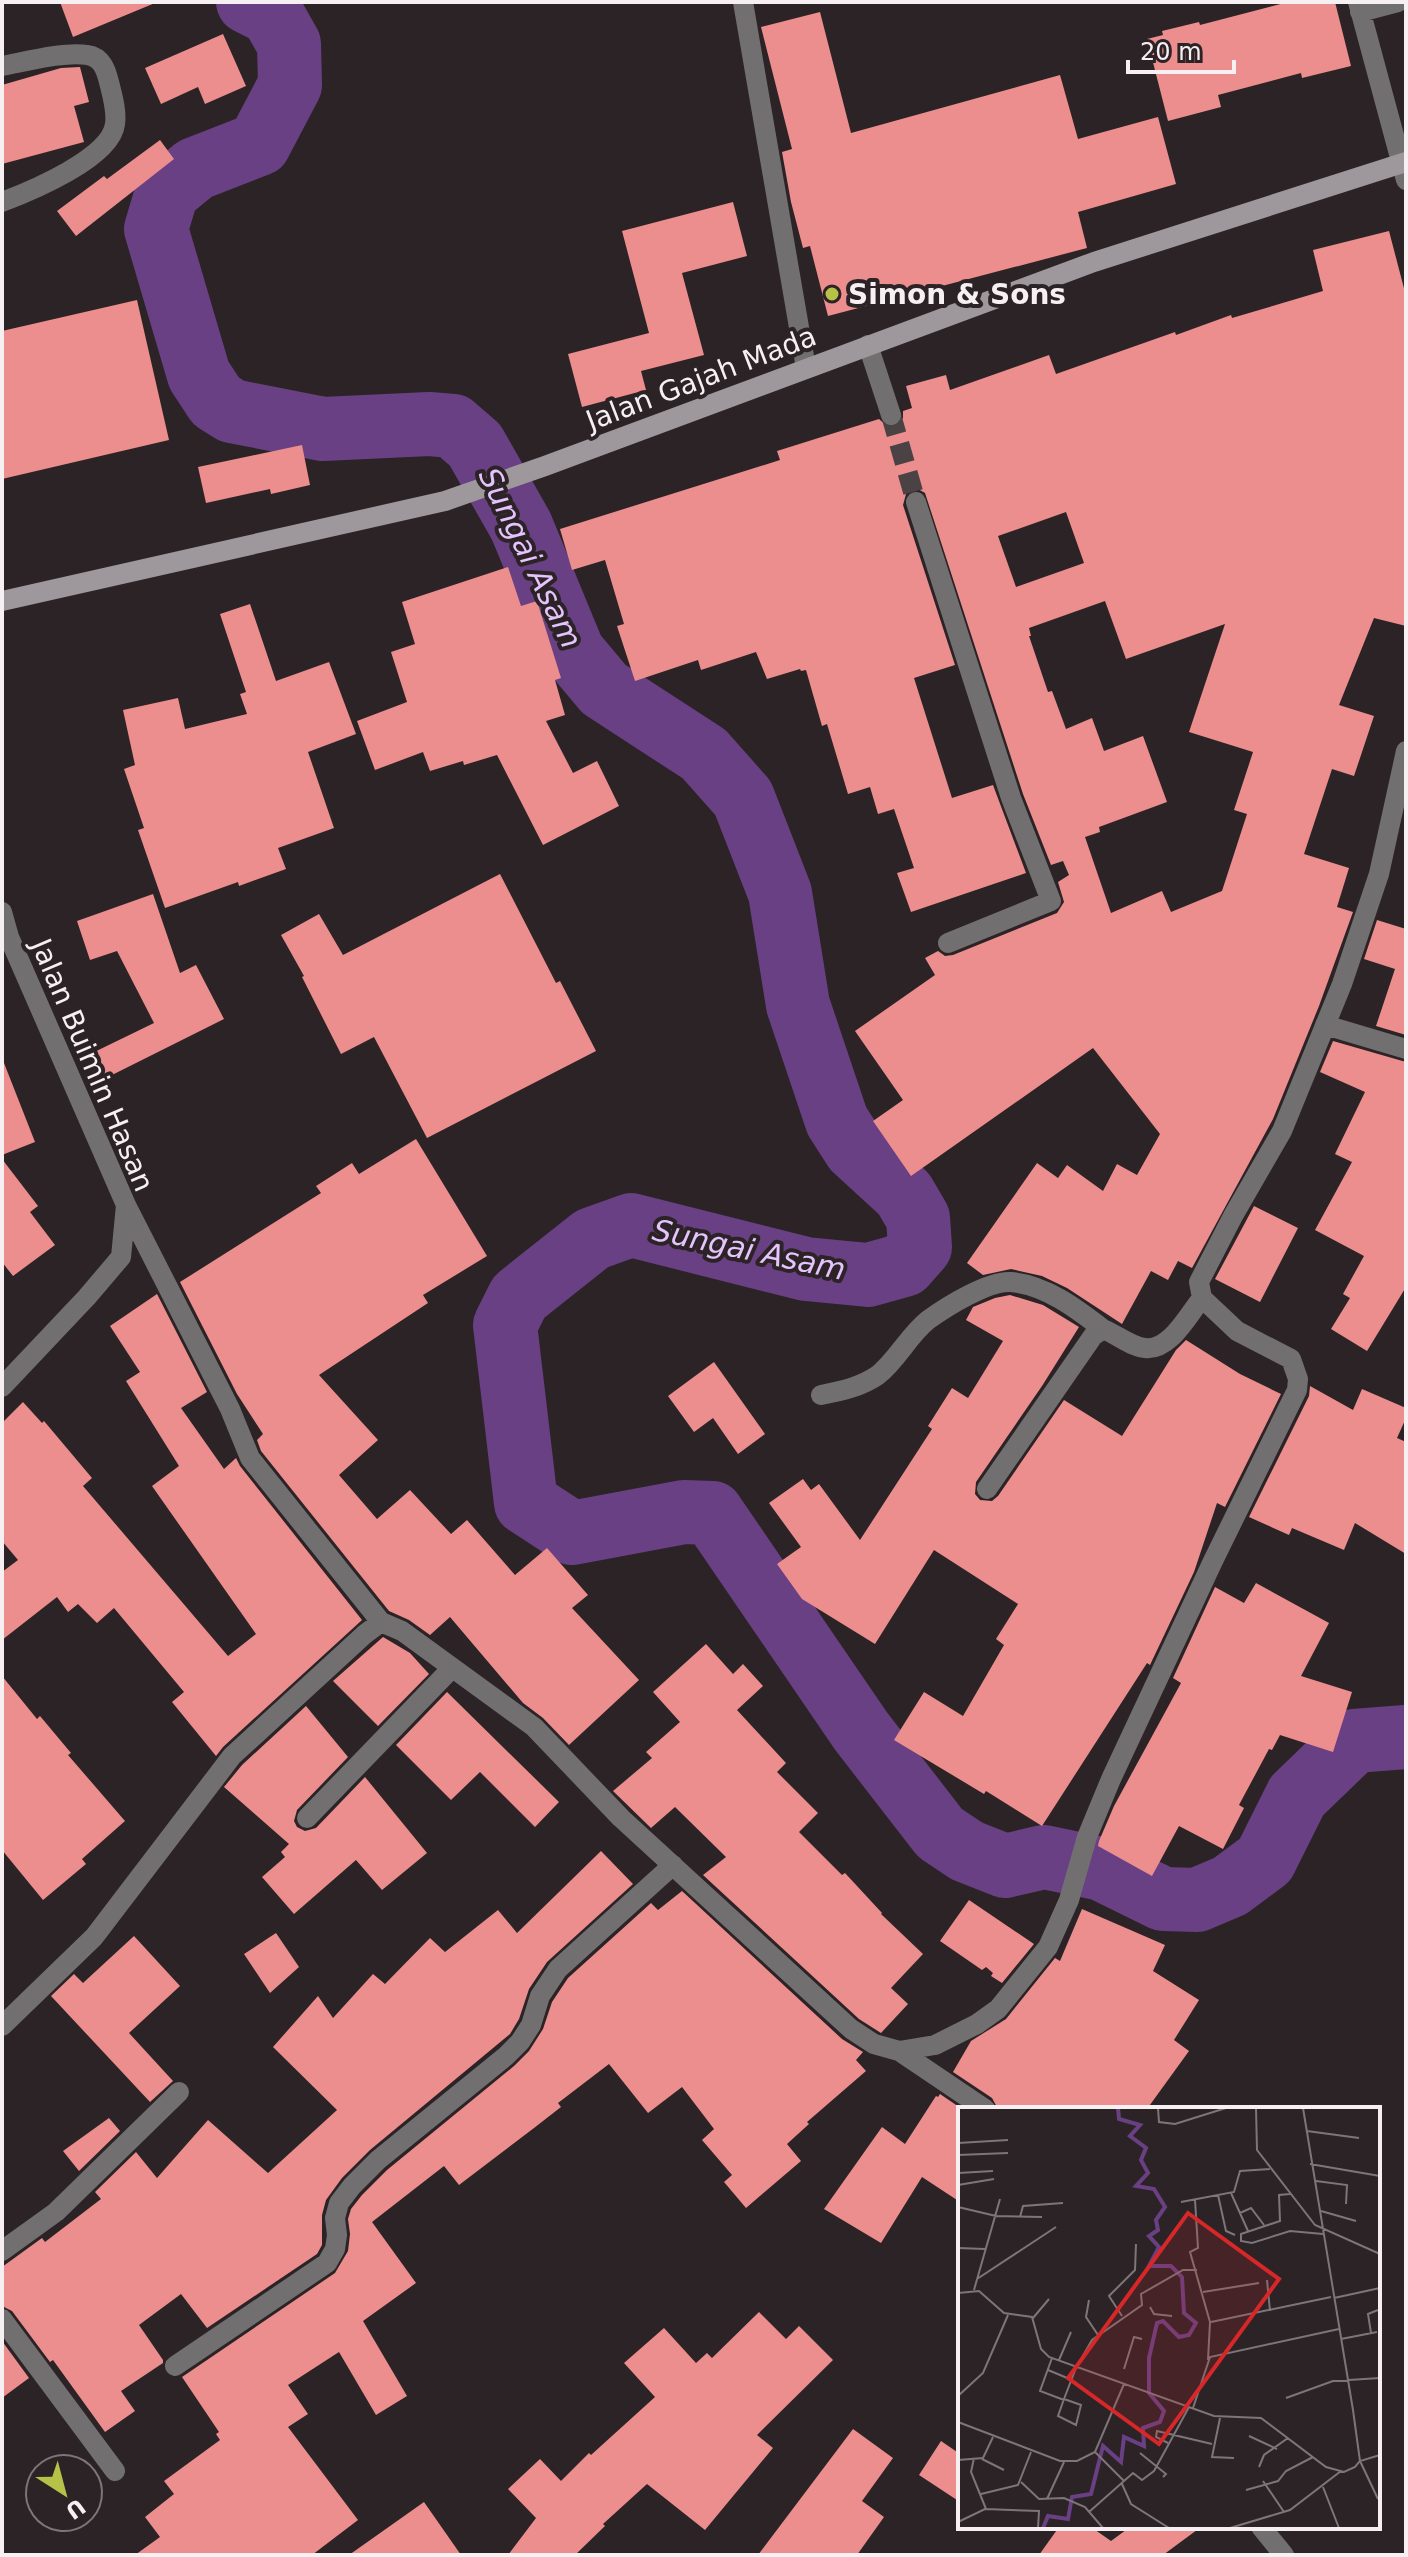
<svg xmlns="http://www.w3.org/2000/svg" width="1408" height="2557" font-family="'DejaVu Sans',sans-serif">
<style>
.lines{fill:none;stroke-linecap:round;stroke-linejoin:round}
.river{stroke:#694083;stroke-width:64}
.building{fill:#ec8e8d;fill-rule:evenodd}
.street-tunnel{stroke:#4a4245;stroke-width:20;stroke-dasharray:20 10;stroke-linecap:butt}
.street{stroke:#726f71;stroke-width:20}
.secondary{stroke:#9e989d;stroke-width:20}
.poi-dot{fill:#b6c148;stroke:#2c2326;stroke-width:3}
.labels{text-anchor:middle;stroke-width:8;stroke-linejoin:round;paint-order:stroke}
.poi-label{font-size:28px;font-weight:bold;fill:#f7f0f2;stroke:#2c2326;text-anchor:start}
.street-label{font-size:28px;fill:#f7f0f2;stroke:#2c2326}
.water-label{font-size:30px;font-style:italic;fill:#e5c3fd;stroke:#2c2326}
.inset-river{fill:none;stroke:#694083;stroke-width:4}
.inset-road{fill:none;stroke:#7d7578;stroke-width:2}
.view{fill:#d62828;fill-opacity:0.15;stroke:#d62828;stroke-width:4}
.inset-edge{fill:none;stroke:#f7f0f2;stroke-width:4}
</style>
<rect width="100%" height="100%" fill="#2c2326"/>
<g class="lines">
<path class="river" d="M248,2L272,14L289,44L290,85L259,144L195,169L167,192L156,229L199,375L216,401L232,411L323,429L429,424L453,426L475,445L521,526L573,652L604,689L704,754L743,798L780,893L798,1005L837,1121L855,1149L904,1194L918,1218L920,1247L904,1265L868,1275L806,1269L631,1225L592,1239L519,1297L505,1325L526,1503L572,1533L684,1512L712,1513L861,1731L940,1833L967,1851L1005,1866L1044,1857L1102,1869L1163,1899L1197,1900L1230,1886L1265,1860L1297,1796L1354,1741L1406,1737"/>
</g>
<path class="building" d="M60,2H155V3L73,37Z
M1288,2H1335L1351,66L1302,78L1301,73L1218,95L1221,107L1168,121L1147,39L1163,35L1162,31L1199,22L1200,25Z
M820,12L851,133L1060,75L1078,139L1158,117L1176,184L1078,212L1087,248L828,316L810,246L803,248L791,202L782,152L792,149L761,27Z
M223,34L246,86L205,104L198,87L161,104L145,68Z
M80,67L89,102L74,106L84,142L2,164V85L61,68Z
M160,140L174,159L76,236L57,211L104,176L107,179Z
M733,202L747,256L682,273L704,355L641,371L646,390L582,407L568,354L649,333L622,231Z
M1389,231L1406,296V626L1374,618L1339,705L1374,716L1354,776L1332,769L1304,854L1349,868L1337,907L1353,912L1319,1006L1273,1119L1192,1268L1178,1261L1168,1280L1151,1271L1122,1324L1067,1288L1042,1276L1011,1269L983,1275L967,1263L1037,1163L1058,1178L1067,1165L1103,1191L1117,1164L1137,1175L1160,1134L1093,1048L911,1176L873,1121L903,1100L855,1031L935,975L925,958L938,951L945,956L953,955L1057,913L1064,902L1058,882L1069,875L1063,861L1051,865L1023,794L925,493L918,489L911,490L906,494L903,505L955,665L914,678L952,798L993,785L1026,873L911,912L897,873L914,868L894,809L878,814L870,787L848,794L827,724L822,726L806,670L801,671L800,669L767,679L756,652L701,670L698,660L635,681L617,626L624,624L605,560L572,570L560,529L780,460L777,451L879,419L888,427H896L903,418V411L912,408L906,386L946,375L950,390L1049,355L1056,374L1175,332L1176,335L1231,315L1232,318L1323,291L1313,250ZM1066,512L1084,563L1016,587L998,536ZM1105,601L1126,659L1225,624L1189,732L1253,752L1234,810L1247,814L1222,891L1171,912L1162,891L1111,913L1085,837L1100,832L1099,827L1167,802L1143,736L1104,751L1092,718L1066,729L1052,691L1048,692L1029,636H1031L1029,628Z
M137,300L169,440L2,479V331Z
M302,445L310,485L271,494L270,489L206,503L198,467Z
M508,567L521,606L537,601L561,678L555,680L565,715L546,721L573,773L597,761L619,806L543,845L497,755L464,765L463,761L430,771L423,752L375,770L357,721L407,702L391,652L415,644L402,602Z
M250,604L276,681L329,662L356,734L308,752L334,828L278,848L286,869L239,886L238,882L165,908L138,830L144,828L124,769L135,765L123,710L178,698L185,729L247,714L240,694L246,692L220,614Z
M500,874L556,983L560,981L596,1051L427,1138L374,1037L341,1054L302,977L304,976L281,935L319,914L343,955Z
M153,894L180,973L196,965L224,1019L94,1084L82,1058L154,1023L117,951L90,960L77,921Z
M1377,920L1406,929V1035L1376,1026L1395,969L1364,959Z
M1333,1041L1406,1062V1287L1367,1351L1331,1329L1350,1298L1343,1294L1364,1256L1315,1230L1352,1162L1335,1154L1365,1092L1320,1072Z
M4,1063L35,1142L2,1155V1064Z
M416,1139L487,1256L423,1295L428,1303L319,1375L378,1440L339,1475L377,1519L410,1490L451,1534L467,1520L515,1575L547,1548L588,1595L572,1608L639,1680L569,1745L543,1718L523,1703L450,1617L430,1635L409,1620L389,1611L261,1451L257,1440L263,1434L237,1394L180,1282L321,1193L316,1186L352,1163L359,1174Z
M2,1159L38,1206L30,1212L55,1245L13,1276L2,1262Z
M1254,1206L1298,1228L1260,1302L1215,1279Z
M157,1294L207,1392L181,1408L224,1469L236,1458L240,1466L362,1620L223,1747L216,1756L172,1702L184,1692L114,1608L97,1623L78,1604L68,1612L57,1597L2,1640V1572L18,1560L2,1541V1423L23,1402L42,1423L44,1421L92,1478L83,1486L228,1656L256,1634L152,1486L179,1466L126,1381L140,1372L110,1326Z
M1010,1295L1043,1305L1079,1327L1042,1386L976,1482L975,1494L980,1500L992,1501L998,1496L1064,1400L1122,1436L1176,1350L1186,1340L1240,1374L1281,1394L1225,1507L1217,1503L1194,1572L1150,1665L1147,1663L1042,1826L986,1791L984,1794L894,1740L924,1692L963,1716L1004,1645L996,1639L1018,1604L934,1550L875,1644L802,1599L777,1564L801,1547L769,1503L803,1479L811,1490L819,1484L860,1540L932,1429L928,1426L952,1388L968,1398L1003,1341L966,1320L973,1307L995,1298Z
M714,1362L765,1434L738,1454L713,1418L694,1432L668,1396Z
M1310,1386L1353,1410L1362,1389L1406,1408V1418L1397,1438L1406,1442V1554L1355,1523L1344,1550L1292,1528L1289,1535L1249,1517L1309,1396Z
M1256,1583L1329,1623L1301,1676L1352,1692L1333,1752L1280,1735L1272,1750L1269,1749L1239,1805L1244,1808L1223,1849L1179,1826L1152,1876L1098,1846L1099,1841L1114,1806L1181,1683L1173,1678L1215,1587L1244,1603Z
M383,1637L410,1653L429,1674L378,1726L333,1681Z
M706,1644L733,1674L743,1664L763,1686L737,1710L786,1763L777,1772L818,1813L799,1832L842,1875L845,1873L882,1913L881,1914L923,1954L891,1988L908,2004L881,2033L859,2019L703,1875L726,1857L675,1807L651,1828L613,1791L652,1758L646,1752L680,1722L653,1692Z
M2,1676L37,1719L40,1716L71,1753L68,1755L125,1821L82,1859L86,1864L43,1900L2,1850Z
M447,1692L559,1802L535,1827L480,1772L451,1800L396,1745Z
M306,1706L348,1757L297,1810L294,1821L297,1827L305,1831L316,1828L365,1777L427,1853L382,1890L356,1860L294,1914L262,1877L285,1857L281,1852L289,1844L224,1787L242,1765Z
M601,1851L633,1884L547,1962L529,1989L519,2019L510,2034L370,2150L342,2178L326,2200L322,2215V2245L317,2254L207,2328L181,2294L139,2325L163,2360V2363L121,2391L135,2411L105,2432L53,2360L50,2362L12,2311L2,2306V2267L42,2238L45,2242L101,2199L95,2192L136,2152L157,2178L208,2120L268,2173L337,2110L273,2047L318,1996L333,2018L373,1974L385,1984L430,1938L445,1952L498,1910L517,1933Z
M682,1891L842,2039L863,2052L856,2060L866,2071L807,2122L809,2124L787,2144L801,2161L746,2208L724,2182L732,2175L702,2140L714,2129L682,2087L648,2113L609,2064L558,2103L561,2107L534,2128L459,2185L444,2166L372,2222L416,2283L363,2321L407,2396L376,2415L339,2352L288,2385L308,2414L288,2427L358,2520L312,2555H135L160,2537L145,2517L174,2494L164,2481L220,2440L216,2434L219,2432L182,2377L335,2273L348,2251L350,2234L348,2219L351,2209L362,2195L387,2170L514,2066L529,2051L543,2029L552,2002L568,1978L651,1903L658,1910Z
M969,1900L1034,1944L1002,1983L991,1976L993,1973L986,1967L982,1970L940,1941Z
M1082,1909L1165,1945L1153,1971L1199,2000L1174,2040L1189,2051L1147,2109H998L992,2098L953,2072L971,2041L1006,2019L1055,1958L1060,1961Z
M276,1933L299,1967L270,1993L244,1954Z
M134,1936L180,1986L129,2033L173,2081L150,2102L51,1996L74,1974L83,1983Z
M940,2094L962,2109L960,2202L922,2177L881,2243L824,2209L882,2127L905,2144L936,2096L938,2097Z
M109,2118L120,2131L79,2171L63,2151Z
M759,2312L786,2339L799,2326L833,2360L757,2435L773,2448L705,2530L647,2484L603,2524L605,2526L575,2555H508L536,2518L508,2489L540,2459L561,2481L589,2453L591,2455L655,2397L624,2363L664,2328L696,2363L707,2353L712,2358Z
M2,2341L29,2378L2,2398Z
M853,2429L893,2458L862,2501L884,2517L857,2555H758Z
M941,2441L960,2454V2502L919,2475Z
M424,2502L461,2555H349Z
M1059,2527H1091L1111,2541L1130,2527H1201L1163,2555H1039Z"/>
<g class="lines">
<path class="street-tunnel" d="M891,415L916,502"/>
<path class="street" d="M743,2L806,368
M1358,2L1406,180
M1360,12L1398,2
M2,66C24,62 66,51 87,55C102,57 106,70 109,82C112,94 117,111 115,124C111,158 31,191 2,202
M868,345L891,415
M916,502L1011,798L1051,901L948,943
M2,912L9,937L126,1205L121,1257L87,1297L2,1387
M1325,1025L1406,1049
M126,1205L230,1409L250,1458L381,1622L402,1631L534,1727L621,1818L851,2029L874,2044L899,2051L985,2109
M821,1395C841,1391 861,1387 878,1375C897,1360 909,1335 928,1320C946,1307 989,1280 1011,1282C1046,1285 1077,1309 1103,1329
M987,1489L1093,1336L1103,1329C1116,1334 1131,1347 1145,1348C1170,1351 1188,1315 1202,1298
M307,1818L452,1668
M2,2026L94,1937L232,1756L365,1634L381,1622
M899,2051L935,2045L977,2024L998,2009L1048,1947L1069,1900L1087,1837L1111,1779L1213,1561L1297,1390L1298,1379L1291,1359L1237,1331L1202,1298L1199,1282L1233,1216L1282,1131L1342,984L1379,874L1406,751
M2,2251L56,2212L179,2092
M2,2319L115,2471
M175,2366L327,2263L335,2249L337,2235L335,2218L339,2203L352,2186L378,2160L506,2056L520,2042L531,2025L540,1996L558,1969L673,1865
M1261,2527L1284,2555"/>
<path class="secondary" d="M2,601L445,501L545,466L1094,262L1406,162"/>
</g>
<circle class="poi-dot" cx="832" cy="294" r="8"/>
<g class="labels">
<g class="poi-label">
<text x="848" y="304">Simon &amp; Sons</text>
</g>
<g class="street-label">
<text transform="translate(701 378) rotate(-21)" y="10">Jalan Gajah Mada</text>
<text transform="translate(93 1065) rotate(67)" y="10">Jalan Buimin Hasan</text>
</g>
<g class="water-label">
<text transform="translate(530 558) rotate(64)" y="10">Sungai Asam</text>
<text transform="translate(749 1250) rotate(12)" y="10">Sungai Asam</text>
</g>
</g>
<g transform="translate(958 2107)">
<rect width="422" height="422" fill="#2c2326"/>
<path class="inset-river" d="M85,421L90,409L110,412L114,390L133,387L145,339L163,355L166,330L186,339L185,321L202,315L206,304L191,286V251L199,216L205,214L221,230L231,228L238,216L226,206L224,170L213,159H191L201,140L191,129L200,123L198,113L207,100L196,82L178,79L190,66L183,53L188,41L172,29L182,18L161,12L160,1"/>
<path class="inset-road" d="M200,1L201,15L217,17L268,1M298,1L299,43L357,118L422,147M349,24L401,31M0,36L50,33M0,48L50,46M352,57L422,69M0,66L35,64M358,74L389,78L388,97M0,78L36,72M273,86L290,124M332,87L321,88L322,114L283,127V134L294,136L332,124L365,127M260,88L268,124L277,128M237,93L240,141L232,145L252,215L250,253M223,95L276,85L282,64L312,62M0,100L38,109L84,110M363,104L398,114M282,106L293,101L306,118M62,110L65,99L105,96M0,141L27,142M19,172L98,120M309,173L312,204M16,183L42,92M245,185L301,176M0,186L21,184L46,206L74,210L83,242L91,250L256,309L303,311L368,360L386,365L397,360L402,354L395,303L345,1M376,191L422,181M131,193L128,210L140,228M192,200L196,207L214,209M164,209L151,189L177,163L178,137M75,211L91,192M253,215L373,190M413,226L410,207L420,203M383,232L419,225M94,251L82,284L106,293M101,253L113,225M166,262L176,230L184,232M90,263L114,273M0,289L25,266L50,208M328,291L375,274L422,271M106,292L123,298L118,318L100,309L106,292L118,261L134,233L184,198L183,187L225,163H239M235,301L252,250L381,222M262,311L254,350L276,351M0,315L102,354H119L137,345L166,277M291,329L319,342M210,336L198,330L199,324L254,337M137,345L166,374M182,346L208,367L205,370M16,351L13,365L28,402M24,352L46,363M0,353L25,351L35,330M301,360L306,348L330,331M305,374L326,405M63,375L81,392L106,391L127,400L145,421M164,377L173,397L211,421M365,380L381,421M288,383L320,374L328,364L355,350M23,387L60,378L73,345M89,392L106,355M420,392L402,354L422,348M131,405L175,366L184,373L196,364L231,300M0,415L27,402L81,404L80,421M272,421L332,403L383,364"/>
<path class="view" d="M230,106L321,172L201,337L110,271Z"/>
<rect width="422" height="422" class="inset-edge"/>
</g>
<rect width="1408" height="2557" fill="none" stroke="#f7f0f2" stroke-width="8"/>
<g transform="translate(64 2493) rotate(144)"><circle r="38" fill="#2c2326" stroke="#7d7578" stroke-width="2"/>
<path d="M0-6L14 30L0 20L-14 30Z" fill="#b6c148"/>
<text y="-12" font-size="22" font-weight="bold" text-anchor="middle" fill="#f7f0f2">U</text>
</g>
<path d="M1128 60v12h106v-12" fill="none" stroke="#f7f0f2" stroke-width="4"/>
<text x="1140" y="60" font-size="24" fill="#f7f0f2" stroke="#2c2326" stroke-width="6" paint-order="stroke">20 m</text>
</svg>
